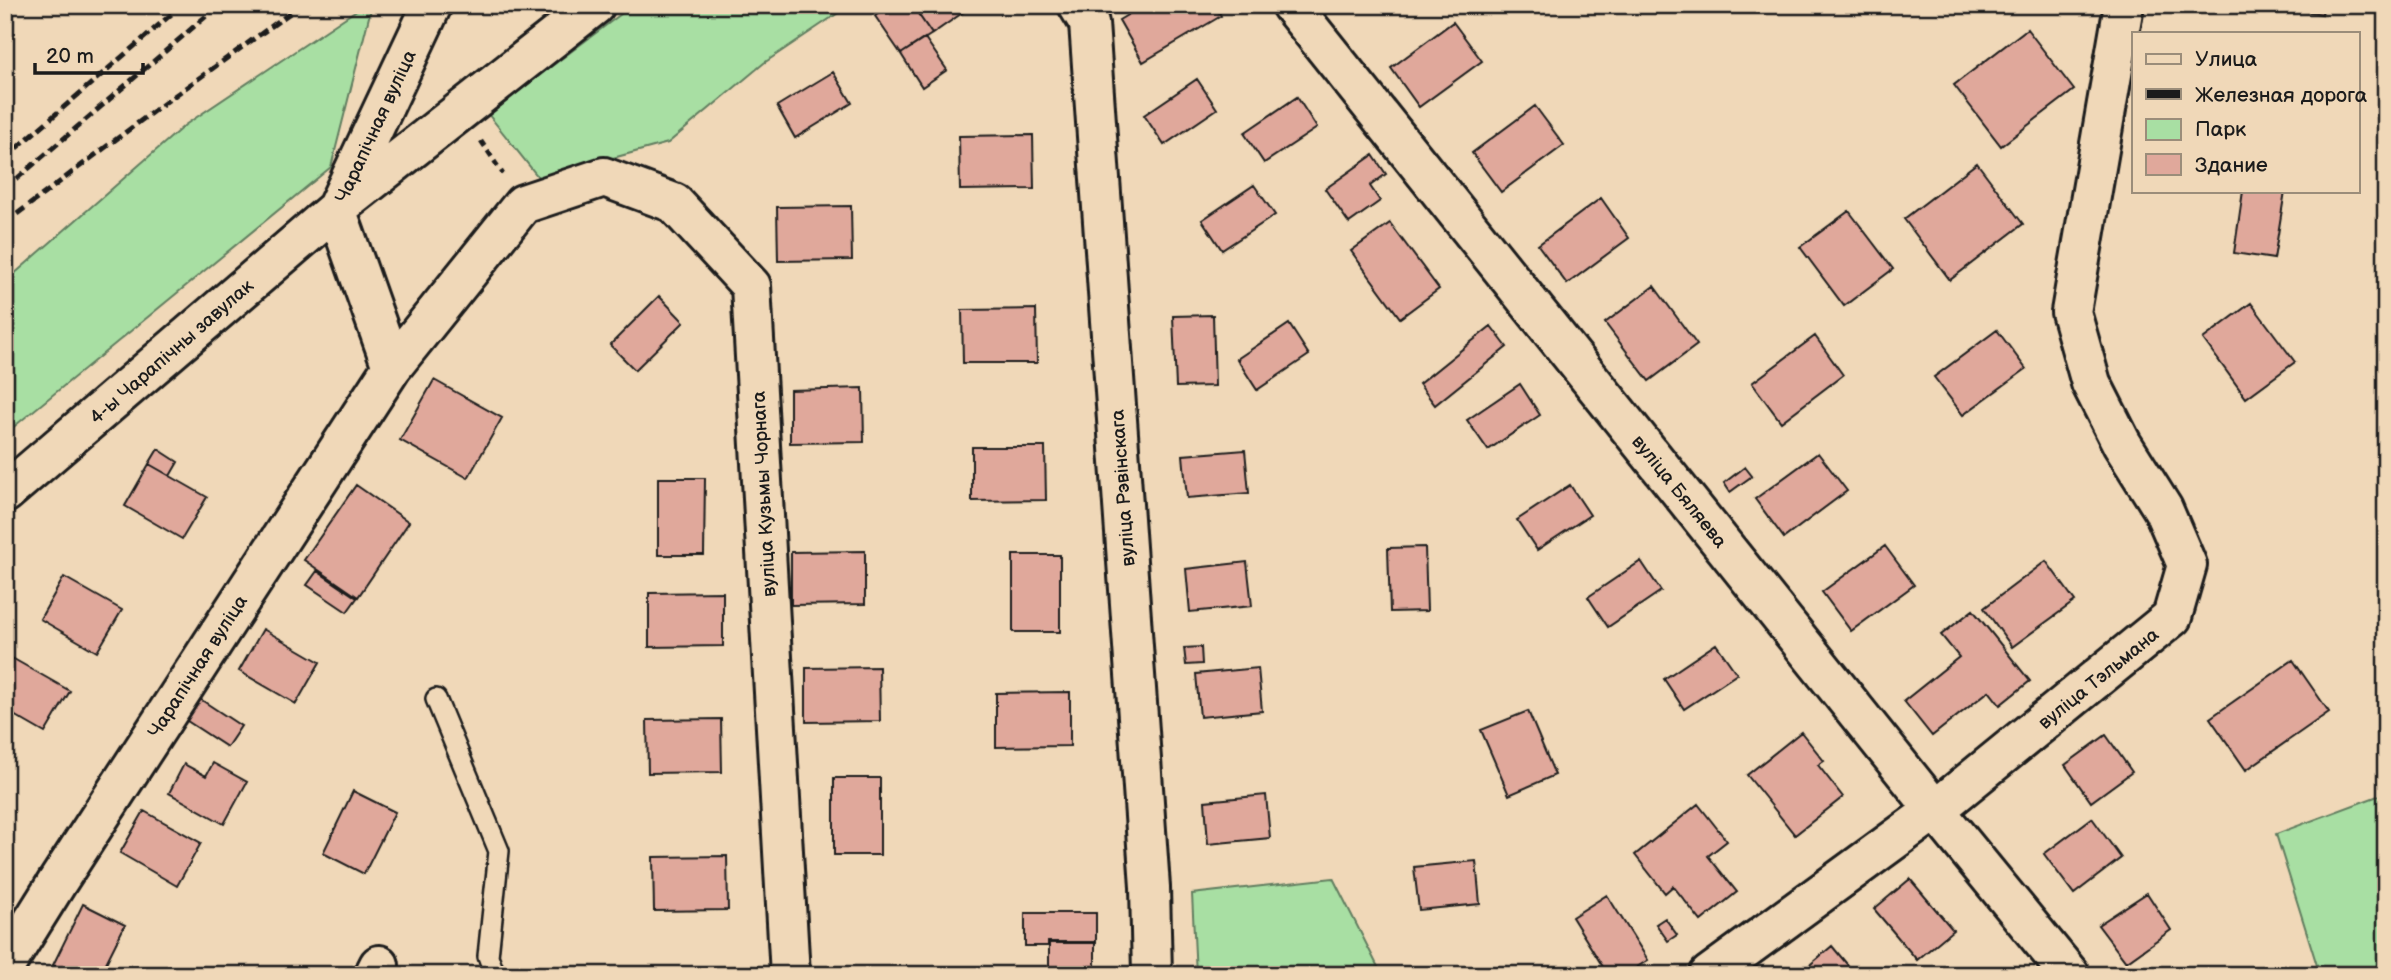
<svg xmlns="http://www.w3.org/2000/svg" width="2391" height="980" font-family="'Balsamiq Sans',sans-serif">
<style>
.green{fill:#a8dfa3;stroke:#627e60;stroke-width:2}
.building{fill:#e0a89b;stroke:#1c1c1c;stroke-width:2}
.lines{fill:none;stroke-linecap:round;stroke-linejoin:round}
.service-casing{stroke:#1c1c1c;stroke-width:24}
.minor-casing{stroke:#1c1c1c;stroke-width:44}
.path{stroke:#1c1c1c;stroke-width:4.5;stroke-dasharray:7 5;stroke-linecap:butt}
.service{stroke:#f0d8b8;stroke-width:19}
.minor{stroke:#f0d8b8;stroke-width:38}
.rail{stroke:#1c1c1c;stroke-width:5;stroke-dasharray:10 5;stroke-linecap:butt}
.labels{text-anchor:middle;stroke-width:5;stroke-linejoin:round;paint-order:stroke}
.street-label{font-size:19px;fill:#1c1c1c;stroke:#f0d8b8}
</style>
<rect width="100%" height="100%" fill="#f0d8b8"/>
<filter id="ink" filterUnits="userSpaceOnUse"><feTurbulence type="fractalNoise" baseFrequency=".0143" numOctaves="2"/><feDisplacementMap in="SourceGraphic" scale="14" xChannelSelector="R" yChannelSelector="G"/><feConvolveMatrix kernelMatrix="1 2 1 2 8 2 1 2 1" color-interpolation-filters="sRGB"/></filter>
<g filter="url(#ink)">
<path class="green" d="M364,5H372L331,167L5,434V282L185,125Z
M633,5H850L764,63L668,143L539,178L488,114Z
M2386,793V975H2320L2276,834Z
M1333,878L1382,975H1196L1192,894Z"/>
<path class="building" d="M891,5H912L932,34L901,54L875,16Z
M912,5H966L968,9L932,34Z
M1144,5H1215L1221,16L1143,62L1119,20Z
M2271,5H2324L2322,14Z
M1453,22L1482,61L1419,107L1391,68Z
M2027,29L2074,90L2001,146L1954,85Z
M925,38L947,70L922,87L901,54Z
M833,72L852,103L795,138L777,106Z
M1197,79L1217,109L1164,145L1144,115Z
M1297,97L1317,128L1264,163L1244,133Z
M1535,106L1564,145L1501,192L1472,153Z
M1033,135L1034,189L960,190L959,136Z
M1373,155L1386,174L1370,186L1380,201L1349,223L1325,189Z
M1977,163L2023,224L1950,280L1904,219Z
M1254,185L1275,215L1222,250L1202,220Z
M2243,191H2285L2274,259L2234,253Z
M1601,198L1629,238L1567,284L1538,245Z
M851,206L852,260L778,261L777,207Z
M1849,211L1893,269L1844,306L1800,247Z
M1390,223L1439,289L1400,318L1351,251Z
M1654,286L1697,345L1649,381L1605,323Z
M659,296L684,322L635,370L610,345Z
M2251,303L2295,362L2246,398L2203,339Z
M1036,309L1037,363H963L962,310Z
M1213,315L1215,386L1176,387L1173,316Z
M1289,324L1309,355L1257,390L1237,359Z
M1491,326L1507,347L1435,405L1419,384Z
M1997,330L2026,369L1963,415L1934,377Z
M1815,336L1843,375L1781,422L1752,383Z
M434,380L502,418L468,478L400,440Z
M1520,384L1540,415L1488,450L1467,420Z
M863,388L864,442L790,443V390Z
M972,447H1045L1046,500L972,501Z
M158,449L178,462L170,476L149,464Z
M1245,450L1249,493L1187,498L1183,455Z
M1818,453L1847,491L1784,538L1755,499Z
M149,464L207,497L182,539L125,506Z
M1745,467L1752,476L1730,492L1724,483Z
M658,478H705L704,555H658Z
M356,485L409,522L358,597L304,560Z
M1570,485L1590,515L1537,550L1517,520Z
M1885,546L1914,585L1851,631L1822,592Z
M1425,547L1427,611L1390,612L1388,548Z
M865,551V604L791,605V552Z
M1013,555H1060V632H1013Z
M1641,561L1661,591L1608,627L1588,597Z
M2046,561L2075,601L2012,647L1984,608Z
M1247,562L1252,606L1190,612L1186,569Z
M317,571L357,598L347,612L307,585Z
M64,577L122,610L97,652L40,619Z
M723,592V646L649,647V593Z
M1973,610L2030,681L2000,705L1989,691L1932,736L1904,701L1959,657L1941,635Z
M263,629L320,662L296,704L239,671Z
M1716,644L1737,674L1684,709L1664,679Z
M1201,647L1202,664L1186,665L1184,648Z
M12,658L70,691L45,733L5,710V669Z
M2293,660L2329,712L2246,770L2210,718Z
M879,667L880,721L806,722V668Z
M1258,668L1262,711L1200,717L1196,674Z
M1070,692V746L996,747V693Z
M194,695L241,726L227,747L181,717Z
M1528,711L1555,775L1509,795L1481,730Z
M721,719L722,772L648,773L647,720Z
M1801,732L1824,761L1818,765L1843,797L1795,835L1747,775Z
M2106,735L2132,772L2091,802L2065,765Z
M213,763L247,782L224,824L169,793L184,764L206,776Z
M834,778H880V855H834Z
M353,791L395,812L364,874L323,853Z
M1266,795L1270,838L1208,844L1205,801Z
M1698,804L1727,841L1708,856L1737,892L1701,921L1673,886L1665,893L1635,855Z
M144,811L201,843L177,886L120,853Z
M2092,818L2121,858L2074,894L2044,854Z
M727,856L728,910L654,911L653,857Z
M1476,861L1480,904L1419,910L1414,867Z
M1910,879L1953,930L1917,960L1874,909Z
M2147,893L2171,930L2126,962L2098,925Z
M1607,895L1648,960L1625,975H1608L1572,917Z
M83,904L125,925L100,975H71L53,965Z
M1025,913H1096V942H1048V946H1025Z
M1665,918L1677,935L1668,941L1656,924Z
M1049,943H1095V975H1049Z
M1832,946L1856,975H1798Z
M857,969V975H813V971Z"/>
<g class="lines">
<defs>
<path id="service" d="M436,699L499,851L488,956L495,975"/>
<path id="minor" d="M1078,5L1089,23L1150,887L1152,975
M1291,5L1935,810L2070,975
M392,367L336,209L432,5
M5,493L336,209L595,5
M5,966L58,881L392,367L523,204L604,177L674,203L751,286L790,975
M374,975L379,965
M1709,975L1935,810L2172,617L2187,565L2163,509L2122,444L2091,383L2071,312L2124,5"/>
</defs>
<use href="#service" class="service-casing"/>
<use href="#minor" class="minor-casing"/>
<path class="path" d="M481,141L503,174"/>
<use href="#service" class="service"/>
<use href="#minor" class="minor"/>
<path class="rail" d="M5,158L182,5
M5,189L219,5
M5,223L163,104L301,5"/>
</g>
</g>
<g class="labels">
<g class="street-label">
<text transform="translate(375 126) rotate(-65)" y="7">Чарапічная вуліца</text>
<text transform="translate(171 351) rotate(-41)" y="7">4-ы Чарапічны завулак</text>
<text transform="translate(1122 488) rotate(-94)" y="7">вуліца Рэвінскага</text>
<text transform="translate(1680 491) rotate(51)" y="7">вуліца Бяляева</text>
<text transform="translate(763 494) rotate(-93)" y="7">вуліца Кузьмы Чорнага</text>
<text transform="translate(197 666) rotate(-57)" y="7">Чарапічная вуліца</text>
<text transform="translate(2098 678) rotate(-39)" y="7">вуліца Тэльмана</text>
</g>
</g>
<rect width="2391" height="980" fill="none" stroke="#f0d8b8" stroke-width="28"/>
<rect x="14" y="14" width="2363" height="952" fill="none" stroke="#1c1c1c" stroke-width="2.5" filter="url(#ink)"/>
<rect x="2132" y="32" width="228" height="161" fill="#f0d8b8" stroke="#9b8d7a" stroke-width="2"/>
<rect x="2146" y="54" width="35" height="10" fill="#f0d8b8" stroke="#9b8d7a" stroke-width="2"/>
<text x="2195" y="66" font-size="21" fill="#1c1c1c">Улица</text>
<rect x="2146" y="89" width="35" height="10" fill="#1c1c1c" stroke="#9b8d7a" stroke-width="2"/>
<text x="2195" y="102" font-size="21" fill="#1c1c1c">Железная дорога</text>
<rect x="2146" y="119" width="35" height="21" fill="#a8dfa3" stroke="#9b8d7a" stroke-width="2"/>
<text x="2195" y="136" font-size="21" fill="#1c1c1c">Парк</text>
<rect x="2146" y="154" width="35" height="21" fill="#e0a89b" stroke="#9b8d7a" stroke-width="2"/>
<text x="2195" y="172" font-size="21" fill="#1c1c1c">Здание</text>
<path d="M35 63v10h108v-10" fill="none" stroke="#1c1c1c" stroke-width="3.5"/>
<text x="46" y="63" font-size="21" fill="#1c1c1c" stroke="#f0d8b8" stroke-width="5" paint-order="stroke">20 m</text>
</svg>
